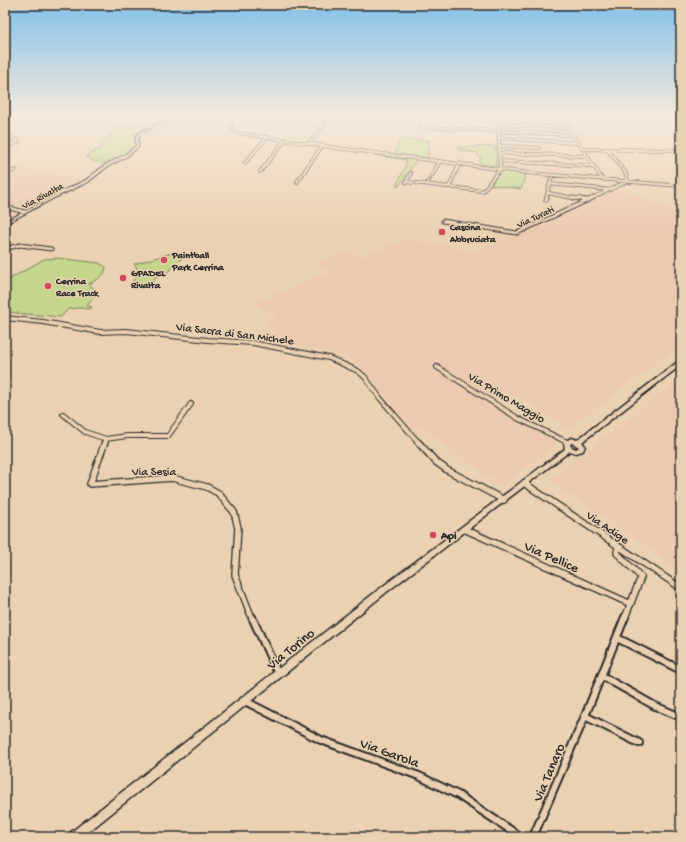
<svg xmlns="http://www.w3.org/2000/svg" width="686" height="842" font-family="'Gochi Hand',sans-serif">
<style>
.built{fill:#ecc9b1}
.green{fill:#c3d68b;stroke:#77805b}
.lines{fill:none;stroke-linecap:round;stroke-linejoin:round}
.minor-far4-casing{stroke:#2b2b2b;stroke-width:4}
.minor-far3-casing{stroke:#2b2b2b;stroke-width:5}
.minor-far2-casing{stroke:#2b2b2b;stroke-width:6}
.minor-far1-casing{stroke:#2b2b2b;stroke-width:8}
.minor-casing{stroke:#2b2b2b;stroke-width:10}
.tertiary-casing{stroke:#2b2b2b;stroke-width:2.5}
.secondary-casing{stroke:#2b2b2b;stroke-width:3}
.minor-far4{stroke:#ead1b2;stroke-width:2.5}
.minor-far3{stroke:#ead1b2;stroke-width:3}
.minor-far2{stroke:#ead1b2;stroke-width:4}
.minor-far1{stroke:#ead1b2;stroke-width:5.5}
.minor{stroke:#ead1b2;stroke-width:6}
.tertiary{fill:#ead1b2;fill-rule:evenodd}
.secondary{fill:#ead1b2;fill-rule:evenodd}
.poi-dot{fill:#d1495b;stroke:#ead1b2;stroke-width:1.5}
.labels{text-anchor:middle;stroke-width:3;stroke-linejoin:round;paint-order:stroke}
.far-street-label{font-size:10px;fill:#2b2b2b;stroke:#ead1b2}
.far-poi-label{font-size:10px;font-weight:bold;fill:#2b2b2b;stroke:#ead1b2;text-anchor:start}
.street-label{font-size:12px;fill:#2b2b2b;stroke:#ead1b2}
.poi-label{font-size:12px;font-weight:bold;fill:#2b2b2b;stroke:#ead1b2;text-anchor:start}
.near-street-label{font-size:14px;fill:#2b2b2b;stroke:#ead1b2}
</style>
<rect width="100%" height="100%" fill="#ead1b2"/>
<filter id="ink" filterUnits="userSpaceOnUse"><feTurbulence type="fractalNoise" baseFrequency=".025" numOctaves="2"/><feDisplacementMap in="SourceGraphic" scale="8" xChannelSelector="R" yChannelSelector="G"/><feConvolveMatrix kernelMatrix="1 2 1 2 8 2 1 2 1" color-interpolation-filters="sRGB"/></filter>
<g filter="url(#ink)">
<path class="built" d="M5,136L13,139L22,147L5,155Z
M502,162L538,163L542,173L530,172L526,170L507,169V164L503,163Z
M546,164L562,165L565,175L549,174Z
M5,166L86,180L5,223Z
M617,189L681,212V344L568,428L517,396L504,404L491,396L485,399L556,444L501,486L422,427L415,431L381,393L374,381L362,367L343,354L277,341L270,335L274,331L264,324L277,318L256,303L332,271L319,263L349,251L362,257L406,239L478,252Z
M681,378V570L550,481Z"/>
<path class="green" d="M154,126L139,133L135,136L137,145C125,159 101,170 86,156L102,148L99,144L121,127Z
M400,139L429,140L428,156L429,158L395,154Z
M492,146L496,147V166L480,164V158L477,153L459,150L456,148Z
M375,154L416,160L399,186H396L405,168L407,160L374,155Z
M501,171L526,174L521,189L491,185Z
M172,253L184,256L167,273L158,272L152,284L132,283L139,271L134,264Z
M57,258L99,263L106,267C105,277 96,280 89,284L96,291L95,295L87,306L92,307L90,309L79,308L68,309L61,317L5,312V282L44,259Z"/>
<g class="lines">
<defs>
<path id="minor-far4" d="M233,115V120L230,127L237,133L344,149L528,173L681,186
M498,115L500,169
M551,115H574
M561,115L602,179
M572,115L585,120L636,121L632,115
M499,117L563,120
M499,124L568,128
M421,127L499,131
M499,131L572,135
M5,134L19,142L5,147
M499,138L578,143
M309,144L329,118L316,117
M499,146L539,148
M582,149L681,150
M607,149L625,172L628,181
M499,153L587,156
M500,161L593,166
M245,163L267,137
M260,172L285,140
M411,173L406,182L483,191L500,169
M5,174L15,170
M297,182L322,146
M427,184L440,161
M550,184L610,190
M449,187L460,163
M548,193L579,199
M546,199L552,175
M590,199L628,181"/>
<path id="minor-far3" d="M573,198L587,200
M546,200L547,198
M5,207L25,212
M443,221L517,233L593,198
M5,246L8,248L20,245L51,249"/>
<path id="minor-far2" d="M5,318L43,322L100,332L126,331L208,340L253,343L329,358L358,371L365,377L380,398L419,443
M437,367L519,419L567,442
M63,414L85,432L106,439
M105,443L106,439L127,436H168L191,404"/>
<path id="minor-far1" d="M105,442L90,484L172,478L207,487L218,493L234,512L238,528L235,575L252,618
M418,442L436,462L447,470L504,500
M524,483L681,588
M464,529L631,604
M618,546L617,553L641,577L625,618"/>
<path id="minor" d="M252,617L278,674
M617,638L681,670
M602,676L655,706L681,717
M245,701L321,740L419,776L458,795L521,837
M585,716L639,743
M533,837L585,716L625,617"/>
<path id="tertiary" d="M192,115H194C176,122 154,122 138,137V147L126,157L107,167L88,182L56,197L5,224V222L54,195L86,180L105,165L124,155L136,146V136C150,123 173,119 192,115Z"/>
<path id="secondary" d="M681,360V365L582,442L585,446L583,451L576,453L570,451L388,591L82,837H69L70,833L382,587L565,449L564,443L565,441L572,438L577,440L679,361ZM572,443L579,447L578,448L576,449L571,447L570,444Z"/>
</defs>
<use href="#minor-far4" class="minor-far4-casing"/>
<use href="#minor-far3" class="minor-far3-casing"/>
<use href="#minor-far2" class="minor-far2-casing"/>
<use href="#minor-far1" class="minor-far1-casing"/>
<use href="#minor" class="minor-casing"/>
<use href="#tertiary" class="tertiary-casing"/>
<use href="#secondary" class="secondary-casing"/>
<use href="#minor-far4" class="minor-far4"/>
<use href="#minor-far3" class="minor-far3"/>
<use href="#minor-far2" class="minor-far2"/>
<use href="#minor-far1" class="minor-far1"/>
<use href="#minor" class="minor"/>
<use href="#tertiary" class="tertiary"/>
<use href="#secondary" class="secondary"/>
</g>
</g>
<linearGradient id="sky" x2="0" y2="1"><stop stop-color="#83c1ea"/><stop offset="0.5" stop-color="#f6eadc"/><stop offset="1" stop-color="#f6eadc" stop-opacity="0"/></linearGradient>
<rect width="686" height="232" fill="url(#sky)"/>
<g class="poi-dot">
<circle cx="442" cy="232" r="4"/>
<circle cx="164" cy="260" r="4"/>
<circle cx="123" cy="278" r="4"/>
<circle cx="48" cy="286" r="4"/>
<circle cx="433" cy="535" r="4"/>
</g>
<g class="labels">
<g class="far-street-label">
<text transform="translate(42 195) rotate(-28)" y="4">Via Rivalta</text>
<text transform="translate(535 216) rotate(-25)" y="4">Via Turati</text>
</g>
<g class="far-poi-label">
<text x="450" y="230">Cascina<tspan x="450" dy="12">Abbruciata</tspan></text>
<text x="172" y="258">Paintball<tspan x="172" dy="12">Park Cerrina</tspan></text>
<text x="131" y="276">GPADEL<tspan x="131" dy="12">Rivalta</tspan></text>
<text x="56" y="284">Cerrina<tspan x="56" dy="12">Race Track</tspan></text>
</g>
<g class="street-label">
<text transform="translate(235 333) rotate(7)" y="4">Via Sacra di San Michele</text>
<text transform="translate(507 397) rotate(31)" y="4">Via Primo Maggio</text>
<text x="154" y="475">Via Sesia</text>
<text transform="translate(608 527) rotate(34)" y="4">Via Adige</text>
</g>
<g class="poi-label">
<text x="441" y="539">Api</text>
</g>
<g class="near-street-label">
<text transform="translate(552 556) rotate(24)" y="5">Via Pellice</text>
<text transform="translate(290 648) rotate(-39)" y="5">Via Torino</text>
<text transform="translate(390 752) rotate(20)" y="5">Via Garola</text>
<text transform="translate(548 772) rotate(-67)" y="5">Via Tanaro</text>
</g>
</g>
<rect width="686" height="842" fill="none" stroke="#ead1b2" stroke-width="20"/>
<rect x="10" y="10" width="666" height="822" fill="none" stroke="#2b2b2b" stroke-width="1.5" filter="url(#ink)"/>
</svg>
